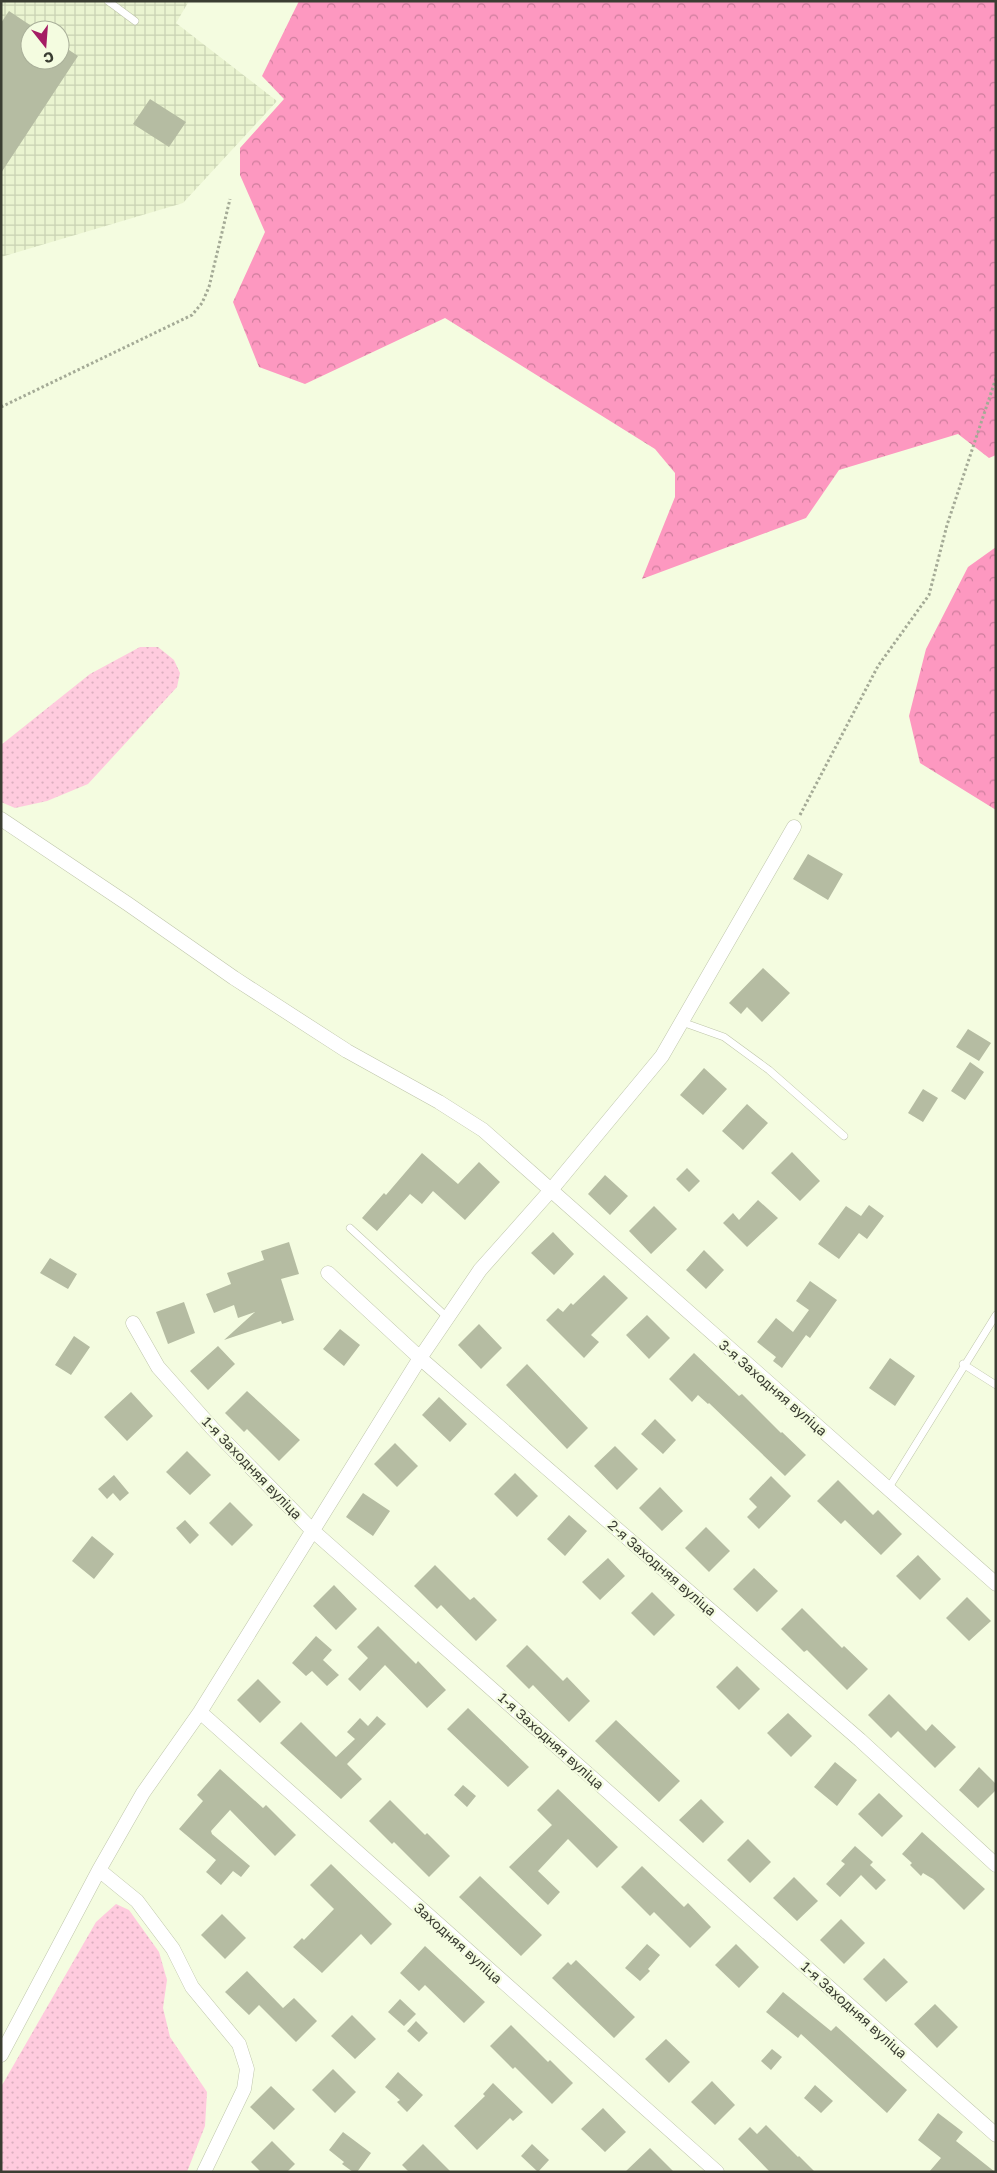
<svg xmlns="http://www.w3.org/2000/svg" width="997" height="2173" font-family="'Golos Text',sans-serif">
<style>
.industrial{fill:url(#industrial-grid);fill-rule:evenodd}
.grass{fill:url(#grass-dots)}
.forest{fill:url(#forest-crowns)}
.building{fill:#b5bca2}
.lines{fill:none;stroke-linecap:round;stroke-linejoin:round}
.lane-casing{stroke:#bec5aa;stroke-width:8}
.street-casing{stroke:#bec5aa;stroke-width:15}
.path{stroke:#a4aa96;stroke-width:3;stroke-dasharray:2.5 2.5;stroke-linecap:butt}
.lane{stroke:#fff;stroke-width:7}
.street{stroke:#fff;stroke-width:14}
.labels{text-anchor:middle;stroke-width:4.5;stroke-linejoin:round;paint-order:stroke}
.street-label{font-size:14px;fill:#3a3d32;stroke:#f4fce0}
</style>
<defs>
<pattern id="industrial-grid" width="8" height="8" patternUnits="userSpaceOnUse" patternTransform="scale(1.25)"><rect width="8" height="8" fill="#eaf4d0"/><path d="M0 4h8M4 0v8" fill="none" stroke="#c9d2b3"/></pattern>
<pattern id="grass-dots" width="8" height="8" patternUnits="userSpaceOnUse" patternTransform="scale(1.25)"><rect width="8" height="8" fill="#ffcbde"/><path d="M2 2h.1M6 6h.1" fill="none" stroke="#dbafbf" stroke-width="1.8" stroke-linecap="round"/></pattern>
<pattern id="forest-crowns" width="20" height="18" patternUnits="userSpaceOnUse" patternTransform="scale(1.25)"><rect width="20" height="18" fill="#fd98c0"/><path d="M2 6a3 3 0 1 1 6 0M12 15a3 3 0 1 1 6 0" fill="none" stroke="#ce7d9d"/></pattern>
</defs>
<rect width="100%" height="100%" fill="#f4fce0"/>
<path class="industrial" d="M1,1H189L176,23L277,101L183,203L1,257ZM30,30H60V60H30Z"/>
<path class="grass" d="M140,647H158L174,660L180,673L177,687L88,784L47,801L15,808L1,802V745L90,674Z
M116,1904L129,1910L159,1952L167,1980L163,2008L170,2037L207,2092L205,2126L187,2172H1V2087L96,1922Z"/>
<path class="forest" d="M299,1H996V455L989,458L958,434L839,470L806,518L642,579L675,497V473L655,449L445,318L305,384L259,367L233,302L265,232L240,175V148L284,99L262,76Z
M996,547V810L920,763L909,716L926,649L968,567Z"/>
<path class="building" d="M9,11L30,25V60H60V44L78,56L1,173V23Z
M150,99L186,122L169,147L133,124Z
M808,854L843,874L828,900L793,879Z
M763,968L790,993L762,1022L747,1007L741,1014L729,1003Z
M968,1029L991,1043L979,1061L956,1047Z
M970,1062L984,1072L965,1100L951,1091Z
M704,1068L727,1089L703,1115L680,1095Z
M923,1089L938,1098L923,1122L908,1113Z
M747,1104L768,1123L743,1150L722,1131Z
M792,1152L820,1181L800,1201L771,1173Z
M422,1153L458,1184L479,1162L500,1182L465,1220L433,1191L422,1204L410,1194L377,1231L362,1218L384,1193L386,1195Z
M687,1168L700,1181L689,1192L676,1179Z
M605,1175L628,1196L610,1215L588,1194Z
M758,1200L778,1218L747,1247L723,1223L733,1213L739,1220Z
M869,1205L884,1216L867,1239L859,1233L839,1259L818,1244L846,1206L861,1216Z
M654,1206L677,1229L651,1254L629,1231Z
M553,1232L574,1254L554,1275L531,1253Z
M289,1242L299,1274L281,1279L294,1320L282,1324L281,1321L224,1340L255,1312L238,1318L234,1305L214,1313L206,1294L231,1284L227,1273L264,1260L261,1251Z
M704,1250L724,1270L706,1289L686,1270Z
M50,1258L77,1274L68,1289L40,1273Z
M604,1275L628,1298L591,1335L599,1342L584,1358L546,1320L558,1308L563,1312L571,1303L573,1305Z
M810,1281L837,1300L810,1338L806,1335L782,1368L773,1361L776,1357L757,1342L776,1318L793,1332L809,1310L796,1301Z
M184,1302L195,1333L168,1344L156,1312Z
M647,1315L670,1338L649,1359L626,1335Z
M479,1324L502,1348L481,1369L458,1345Z
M340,1329L360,1345L344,1366L323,1349Z
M74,1336L90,1347L71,1375L55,1365Z
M218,1346L235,1364L208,1390L190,1371Z
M694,1353L739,1396L742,1394L781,1433L782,1432L806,1455L785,1476L709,1403L708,1404L698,1395L692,1402L669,1379Z
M890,1358L915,1376L895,1406L869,1388Z
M527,1364L588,1428L567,1449L506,1385Z
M247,1391L300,1440L279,1461L247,1429L244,1432L225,1413Z
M131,1392L153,1416L127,1441L104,1417Z
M439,1397L467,1424L450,1442L422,1415Z
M655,1419L676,1440L663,1454L641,1434Z
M395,1443L418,1466L397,1487L374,1464Z
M615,1446L638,1469L617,1490L594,1466Z
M187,1451L211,1475L190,1495L166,1472Z
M515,1473L538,1496L517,1517L494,1494Z
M114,1475L129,1493L120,1501L113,1493L107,1499L98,1489Z
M771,1476L791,1496L759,1529L747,1517L757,1507L749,1499Z
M838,1480L873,1515L878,1510L902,1534L881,1555L845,1520L841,1524L817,1501Z
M660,1487L683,1511L662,1531L639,1508Z
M363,1493L390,1511L373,1536L346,1517Z
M230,1502L253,1525L232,1546L209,1523Z
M569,1515L587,1531L565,1556L547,1539Z
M185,1520L199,1535L190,1544L176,1528Z
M706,1527L730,1551L709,1572L685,1548Z
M92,1536L114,1554L94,1579L72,1561Z
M918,1555L941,1579L920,1600L896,1576Z
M608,1558L625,1576L600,1600L582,1582Z
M435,1565L470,1600L474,1597L497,1620L476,1641L441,1605L437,1609L414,1586Z
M754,1568L778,1591L757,1612L733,1589Z
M334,1585L357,1609L336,1630L313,1606Z
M652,1592L675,1615L654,1636L631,1613Z
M967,1597L991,1621L969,1641L946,1618Z
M802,1608L842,1648L844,1646L868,1669L847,1690L807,1650L804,1652L781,1629Z
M378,1626L416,1664L418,1661L446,1690L427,1708L385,1665L360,1691L348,1679L368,1658L357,1647Z
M316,1636L332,1650L323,1660L339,1675L327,1686L312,1671L306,1676L292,1663Z
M527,1645L563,1681L567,1677L590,1701L569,1722L533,1685L529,1689L506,1666Z
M737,1666L760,1689L739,1710L716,1687Z
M258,1679L281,1702L260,1723L237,1700Z
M889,1694L926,1731L932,1724L956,1747L935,1768L898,1731L891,1738L868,1715Z
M468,1708L529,1767L508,1787L447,1729Z
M788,1713L812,1736L791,1757L767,1733Z
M377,1716L386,1724L347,1764L362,1779L341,1799L280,1743L301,1722L336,1757L355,1739L347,1732L360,1718L368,1726Z
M616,1720L680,1781L659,1802L595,1741Z
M835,1762L857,1780L837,1806L814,1787Z
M979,1767L996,1784V1790L978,1808L959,1790Z
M220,1769L263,1808L266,1805L296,1835L275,1856L230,1810L211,1831L212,1834L250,1866L241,1877L233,1871L221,1885L206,1872L216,1860L179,1829L203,1801L197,1795Z
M463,1785L476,1796L467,1807L454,1795Z
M558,1789L618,1847L597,1868L568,1839L538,1871L560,1892L548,1905L509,1867L552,1825L537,1810Z
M879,1793L903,1816L882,1837L858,1814Z
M701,1799L724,1822L703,1843L679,1820Z
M390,1800L425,1835L427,1833L450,1856L429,1877L394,1842L392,1844L369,1821Z
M922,1832L985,1889L964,1910L933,1879L923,1873L921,1876L910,1865L912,1863L902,1854Z
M748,1839L771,1862L750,1883L727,1860Z
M855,1846L873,1862L870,1865L886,1880L876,1890L861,1875L840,1897L826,1884L845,1864L841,1861Z
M331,1864L392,1924L371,1945L361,1934L322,1973L293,1947L302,1938L304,1940L334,1909L310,1885Z
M642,1866L684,1907L688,1903L711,1927L690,1948L654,1912L650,1916L621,1887Z
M480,1876L542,1935L521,1956L459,1897Z
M794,1877L818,1901L797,1921L773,1898Z
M222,1914L246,1938L225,1959L201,1935Z
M841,1919L865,1943L844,1964L820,1940Z
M647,1944L660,1955L648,1969L650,1971L640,1981L625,1968Z
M736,1944L759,1967L739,1988L715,1965Z
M425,1946L485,2002L464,2023L425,1985L419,1991L400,1973Z
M884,1958L908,1982L886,2002L863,1979Z
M576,1960L635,2017L614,2038L552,1978L568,1962L571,1965Z
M247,1971L283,2008L294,1998L317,2021L296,2042L259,2005L249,2015L225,1992Z
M783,1992L831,2031L836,2026L907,2090L887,2113L801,2034L798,2038L766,2012Z
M400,1999L416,2014L404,2026L388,2012Z
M935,2004L958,2027L937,2048L914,2024Z
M352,2015L376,2039L355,2059L331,2036Z
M416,2021L428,2033L419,2042L407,2031Z
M511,2025L548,2062L550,2060L573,2083L552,2104L515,2067L513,2069L490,2046Z
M666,2039L690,2062L669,2083L645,2059Z
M772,2049L782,2057L771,2070L761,2061Z
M333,2069L356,2092L335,2113L312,2090Z
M398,2072L423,2095L407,2112L397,2102L400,2100L385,2087Z
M712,2081L735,2105L715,2125L691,2102Z
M493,2083L523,2112L513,2121L510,2118L477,2150L454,2126L485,2096L483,2094Z
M815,2085L833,2101L821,2113L804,2098Z
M271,2086L295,2109L274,2130L250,2107Z
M603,2108L626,2132L605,2152L581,2129Z
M938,2113L963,2132L956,2141L995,2172H929L941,2158L918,2140Z
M766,2125L798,2157L799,2156L815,2172H770L738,2139L750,2127L757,2134Z
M343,2132L371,2153L357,2172H353L342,2164L344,2162L329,2150Z
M272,2141L295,2164L287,2172H261L251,2162Z
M423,2144L451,2172H409L402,2165Z
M532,2144L549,2160L538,2172L521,2156Z
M650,2148L674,2172H625Z"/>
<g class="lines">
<defs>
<path id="lane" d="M108,1L135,21
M682,1022L724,1037L769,1070L844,1136
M350,1228L448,1318
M963,1364L996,1385
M888,1489L996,1315"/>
<path id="street" d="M1,819L128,904L234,978L347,1051L439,1102L483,1130L996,1584
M328,1273L420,1358L860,1740L996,1865
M133,1323L158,1367L213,1429L312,1530L996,2135
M200,1712L717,2172
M1,2055L99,1870
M204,2172L244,2089L247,2069L239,2044L192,1987L173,1949L137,1901L99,1870L143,1793L200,1712L420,1358L480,1270L551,1190L662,1056L794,827"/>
</defs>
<use href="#lane" class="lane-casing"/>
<use href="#street" class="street-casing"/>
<path class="path" d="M1,407L192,315L202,303L209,287L230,199
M800,815L878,666L929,595L947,525L996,378"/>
<use href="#lane" class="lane"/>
<use href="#street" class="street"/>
</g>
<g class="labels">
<g class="street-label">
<text transform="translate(773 1388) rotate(41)" y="5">3-я Заходняя вуліца</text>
<text transform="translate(252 1468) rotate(46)" y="5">1-я Заходняя вуліца</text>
<text transform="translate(662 1568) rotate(41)" y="5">2-я Заходняя вуліца</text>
<text transform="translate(551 1741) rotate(42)" y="5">1-я Заходняя вуліца</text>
<text transform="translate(458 1943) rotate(42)" y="5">Заходняя вуліца</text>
<text transform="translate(854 2010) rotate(42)" y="5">1-я Заходняя вуліца</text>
</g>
</g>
<rect width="997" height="2173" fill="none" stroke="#3a3d32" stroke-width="5"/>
<g transform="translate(45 45) rotate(163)"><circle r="24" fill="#f4fce0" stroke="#aab09a"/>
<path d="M0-4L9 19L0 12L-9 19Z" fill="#a51c64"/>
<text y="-8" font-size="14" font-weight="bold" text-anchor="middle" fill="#3a3d32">С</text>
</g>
</svg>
